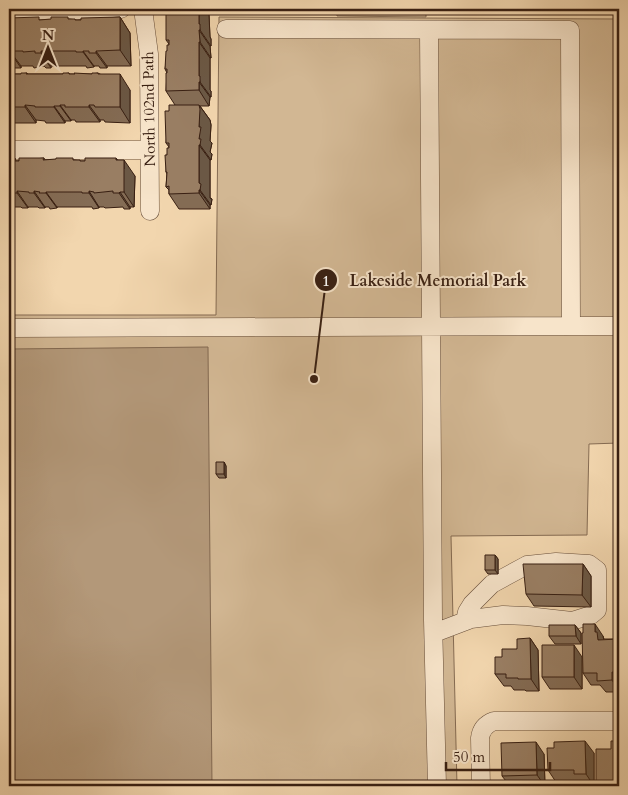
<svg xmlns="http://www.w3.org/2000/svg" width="628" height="795" font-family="Cardo,serif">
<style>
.green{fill:#d2b793;stroke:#856b52}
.water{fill:#b39879;stroke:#826850}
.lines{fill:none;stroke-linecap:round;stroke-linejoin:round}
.minor-casing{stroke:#664d39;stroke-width:19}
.path{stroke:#381f12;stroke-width:2.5;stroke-dasharray:1 2.5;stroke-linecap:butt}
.minor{stroke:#f7e4ca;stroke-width:18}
.wall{fill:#846c55;stroke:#381f12}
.shaded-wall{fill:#6b5845;stroke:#381f12}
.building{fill:#997e63;stroke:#381f12}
.labels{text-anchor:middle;stroke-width:4;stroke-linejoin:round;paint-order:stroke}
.street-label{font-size:15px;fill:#381f12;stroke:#f7e4ca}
.leader{fill:none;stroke:#381f12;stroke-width:2}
.callout-dot{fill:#381f12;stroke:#f7e4ca;stroke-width:2}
.mark-label{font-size:15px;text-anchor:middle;font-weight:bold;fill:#fff}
.callout-label{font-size:16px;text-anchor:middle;font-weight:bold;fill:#381f12;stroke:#f7e4ca;stroke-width:4;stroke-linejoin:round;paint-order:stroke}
</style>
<rect width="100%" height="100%" fill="#f2d6ae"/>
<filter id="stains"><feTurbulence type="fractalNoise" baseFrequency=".004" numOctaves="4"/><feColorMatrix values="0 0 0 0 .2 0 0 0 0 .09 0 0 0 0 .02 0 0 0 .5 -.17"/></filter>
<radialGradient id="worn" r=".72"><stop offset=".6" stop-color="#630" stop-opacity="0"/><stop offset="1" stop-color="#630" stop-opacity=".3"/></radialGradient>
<path class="green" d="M337,9H426V17L337,16Z
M219,17L619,19V443L589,444L587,535L451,536L457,786H9V315H216Z"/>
<path class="water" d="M208,347L212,786H9V349Z"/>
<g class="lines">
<defs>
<path id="minor" d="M143,9L149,54L150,211
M9,11H98L121,9
M429,30L433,620L437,786
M9,150H149
M571,326H619
M9,328L571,326L570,30L226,29
M434,633L471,619L503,615L527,616L572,621L591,615L597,610V570L589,564L556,562L527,565L492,584L472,604L467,612L465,621
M481,786L480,738C481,730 486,724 494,721H619"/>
</defs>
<use href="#minor" class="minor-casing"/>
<path class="path" d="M392,9C397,12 405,12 409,9"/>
<use href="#minor" class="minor"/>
</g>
<path class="wall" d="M209,15L210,37L211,39V46H210L211,58H210V90L211,91V97H210L209,106H200L210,120L211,125L210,141L212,143L210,152L212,154L211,160H210V198L212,199L211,205H210V209H179L169,194V190L166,187L167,174L166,172L167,155L169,147L166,143L169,111L175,105L166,91L167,73L165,69L169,44L166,40Z
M120,17L130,33L131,66H107V68H100L99,66H94V67L87,68L86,66H51V68H46L44,66L34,68L33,66H21V68H14L13,66L9,67V18L41,20L69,19L77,20Z
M9,73H14L15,74H21L27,73L28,74H63L69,73L70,74H92L98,73L130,90V123L105,122L104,120H100V122H76L75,120H71V121H65V123H46L45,121L36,120V123H9Z
M15,158L16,161L44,158L45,160H74L81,161L118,160L135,176L134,207H130V209H124L123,207L105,208L104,207H99V208L93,209L92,207H57V208L50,209L49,207H45V208H39L38,207H28V208H22L21,207H9V159Z
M224,462L226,466V478H219L216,474Z
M495,555L498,559V574H488L485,570Z
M583,564L591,576V607L534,606L526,594Z
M575,625L581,633V644H555L549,636Z
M603,636L604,639H619V692H606L600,685H591L583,673Z
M530,638L538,650L539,691H526L525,690H514L511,686H504L495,674L502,657L517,649Z
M582,657V689H550L542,677Z
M619,741V786H596L611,749Z
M594,753V786H583L580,782H556L548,770Z
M544,754L545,786H510L502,776Z"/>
<path class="shaded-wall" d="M199,9H205L209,15L210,37L211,39V46L200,30L199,24Z
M120,17L130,33L131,66L120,50Z
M199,30L210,46L211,58L200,42Z
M199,42L210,58V90L211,91V97L200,82L199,76Z
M10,51L21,66V68L10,52Z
M41,51L51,66V68L41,53Z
M83,51L94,66V67L83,52Z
M96,51L107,66V68L96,53Z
M120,74L130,90V123L120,107Z
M199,82L210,97L209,106L199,90Z
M25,105L36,120V123L25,107Z
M60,105L71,120V121L60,106Z
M89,105L100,120V122L89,107Z
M199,105L210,120L211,125L210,141L212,143L210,152L212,154L211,160L200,145L199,139Z
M54,106L65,121V123L54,107Z
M199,145L210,160V198L212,199L211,205L200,190L199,183Z
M116,158L124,169V160L135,176L134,207L124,192L116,160Z
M199,190L210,205V209L199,193Z
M17,191L28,207V208L17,193Z
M34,191L45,207V208L34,193Z
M89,191L99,207V208L89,193Z
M46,192L57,207V208L46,193Z
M120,192L130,207V209L119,193Z
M224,462L226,466V478L224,474Z
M495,555L498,559V574L495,570Z
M583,564L591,576V607L582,595Z
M595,624L603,636L604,641L598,640L595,632Z
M575,625L581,633V644L576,636Z
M530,638L538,650L539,691L531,679Z
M574,645L582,657V689L574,677Z
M612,672L619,683V691L612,680Z
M585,741L594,753V786L586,774Z
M536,742L544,754L545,786L537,775Z"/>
<path class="building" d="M166,9H199V24H200V30H199L200,42H199V76H200V82H199V90L166,91V73H167V69H165L166,51H167V45H169V40H166Z
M39,17V20L51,19V17H68V19H75V20H81V18L120,17V50L96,51V53H89V51H83V52H76V51H41V53H35V51L23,52V51H10V52H9V18Z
M9,73H14V74H21V73H27L26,74H63V73H69V74H75L74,73L92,74V73H98V74H120V107H95L94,105H89V107H65V105H60V106H54V107H35V106L25,105V107H9Z
M169,105H199L200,109L199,127H201L199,139H201L200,145H199V183L201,184L200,190H199V193L169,194V186L166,187L167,172H166L165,155H167V148H169V143H166L165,111H169Z
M15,158L14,161H19V158H44L43,160L56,159V158H73V160H80V161H85V158H116V160H124V192H120L119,193H113V191L94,193V192L89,191V193H82V192H46V193H39L40,192L34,191V193H29V192L17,191V193H11V191H9V159Z
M216,462H224V474H216Z
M485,555H495V570H485Z
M523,564H583L582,595L526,594Z
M583,624H595V632H597L598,640L619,639V672H612V680L597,681V673H583L582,633H583Z
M549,625H575L576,636H549Z
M530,638L531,679H518V678H506V674H495V657H502V649H517V639Z
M542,645H574V677H542Z
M585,741L586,774H574V770H548L547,748H554V742Z
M611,741H619V782H612V786H596V749H611Z
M536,742L537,775L502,776L501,743Z"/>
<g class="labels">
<g class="street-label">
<text transform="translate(149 109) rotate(-91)" y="5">North 102nd Path</text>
</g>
</g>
<path class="leader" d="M314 379L326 280"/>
<g class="callout-dot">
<circle cx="314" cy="379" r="5"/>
<circle cx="326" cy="280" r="12"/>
</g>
<g class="mark-label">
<text x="326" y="286">1</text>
</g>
<g class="callout-label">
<text x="438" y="286">Lakeside Memorial Park</text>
</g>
<rect width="628" height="795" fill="none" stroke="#f2d6ae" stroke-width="30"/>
<rect x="10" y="10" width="608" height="775" fill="none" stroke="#381f12" stroke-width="2.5"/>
<rect x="15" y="15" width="598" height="765" fill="none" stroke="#381f12"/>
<g transform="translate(48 48)" stroke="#f7e4ca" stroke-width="4" paint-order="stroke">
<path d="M0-4L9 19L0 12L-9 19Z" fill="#381f12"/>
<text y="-8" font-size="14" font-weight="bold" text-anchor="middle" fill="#381f12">N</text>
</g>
<path d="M446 762v8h104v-8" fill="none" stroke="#381f12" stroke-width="2.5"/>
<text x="453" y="762" font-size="15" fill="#381f12" stroke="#f7e4ca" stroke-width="4" paint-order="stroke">50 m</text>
<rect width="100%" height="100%" filter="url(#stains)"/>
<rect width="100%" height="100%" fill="url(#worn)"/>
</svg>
